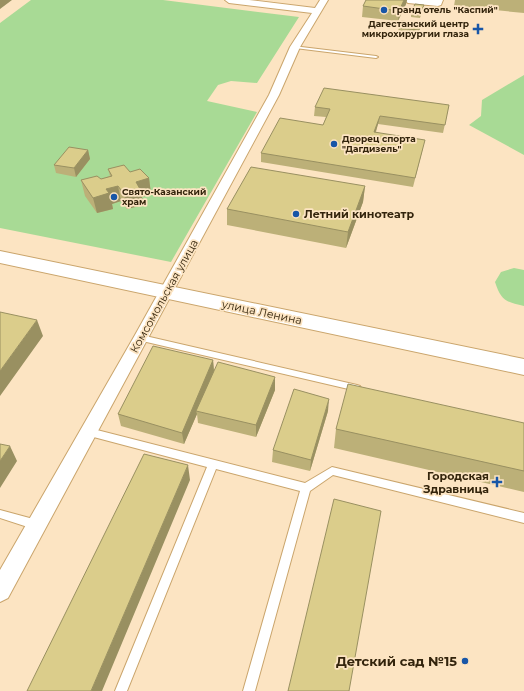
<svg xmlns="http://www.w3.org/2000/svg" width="524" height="691" font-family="Montserrat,sans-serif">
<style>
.green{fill:#a8da95}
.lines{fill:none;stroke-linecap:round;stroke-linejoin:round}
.service-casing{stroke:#caa56c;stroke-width:2}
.minor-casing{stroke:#caa56c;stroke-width:2}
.tertiary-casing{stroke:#caa56c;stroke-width:2}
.service{fill:#fff;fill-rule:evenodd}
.minor{fill:#fff;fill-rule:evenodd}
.tertiary{fill:#fff;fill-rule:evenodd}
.wall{fill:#bcb078}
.shaded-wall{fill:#999061}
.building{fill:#dbcd8b;stroke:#999061}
.poi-dot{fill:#1856a7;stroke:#fce4c2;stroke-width:1.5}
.labels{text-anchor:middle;stroke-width:3.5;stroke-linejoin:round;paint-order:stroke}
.far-poi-label{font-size:9px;font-weight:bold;fill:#33240c;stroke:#fce4c2;text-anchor:start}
.poi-label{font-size:11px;font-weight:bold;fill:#33240c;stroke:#fce4c2;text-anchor:start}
.street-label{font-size:11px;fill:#33240c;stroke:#fce4c2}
.near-poi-label{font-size:13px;font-weight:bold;fill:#33240c;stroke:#fce4c2;text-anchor:end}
</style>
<rect width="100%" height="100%" fill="#fce4c2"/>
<path class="green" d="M31,0H163L299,17L257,83L231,81L218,85L207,101L257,112L171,262L0,228V23Z
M524,75V155L469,125L481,116L482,100Z
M514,268L524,270V306C505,302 501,300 495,282L501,272Z"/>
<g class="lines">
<defs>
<path id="service" d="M293,46L376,56L378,57L376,58L295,48H293Z
M141,335L357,385L360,386L361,388L360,390L357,391L138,340L137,338L138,336Z
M89,428L305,483L332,467L524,513V523L333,475L310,491L255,691H243L300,491L216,469L127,691H115L207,467L86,435L85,432L86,429Z
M0,510L37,520L41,522L42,525L41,528L37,530L0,518Z"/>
<path id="minor" d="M225,0H249L315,8L320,0H328L300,47L279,95L8,598L0,602V570L135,335L269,95L290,47L312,13L229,3Z
M404,0H443L441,5L438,6L408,3Z"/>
<path id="tertiary" d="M0,251L524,359V375L0,263Z"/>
</defs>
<use href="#service" class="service-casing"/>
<use href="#minor" class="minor-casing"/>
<use href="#tertiary" class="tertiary-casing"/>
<use href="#service" class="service"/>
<use href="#minor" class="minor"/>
<use href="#tertiary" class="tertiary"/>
</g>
<path class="wall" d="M366,0H407L406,4L398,21L362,17L363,6Z
M455,0H524V13L454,6Z
M424,5L420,18L411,17V13Z
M421,23L418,34L398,31L399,28Z
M449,105L443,133L378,124L376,132L423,148L413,187L261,162V153L323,125L326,117L314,116L315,107Z
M88,150L90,159L76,177L56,173L54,165Z
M108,169L130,172L149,178L151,194L142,197L143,205L127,209L121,201L112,204L113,209L97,213L85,196L81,180L101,179L110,176Z
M365,186L363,202L346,248L227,225V209Z
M213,360L214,371L275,390L256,437L198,423L197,414L184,444L121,426L118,414Z
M328,411L310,471L272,462L273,450Z
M524,423V492L334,448L336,429Z"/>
<path class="shaded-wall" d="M0,0H12L0,9Z
M404,0H407L406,4L398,21L399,11Z
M380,116L378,124L373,140L374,132Z
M88,150L90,159L76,177L74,168Z
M149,178L151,194L142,197L143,205L127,209L124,194L136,182Z
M118,186L121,201L112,204L113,209L97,213L93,198L106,189Z
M365,186L363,202L346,248L348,232Z
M37,320L43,336L0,396V371Z
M213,360L214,372L196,411L197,414L184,444L182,433Z
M275,377V390L256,437V425Z
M329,399L328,411L310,471L311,460Z
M10,446L17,461L0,488V461Z
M188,465L190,480L102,691H91Z"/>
<path class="building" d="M366,0H404L399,11L363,6Z
M415,4L424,5L420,14L411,13Z
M401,21L421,23L419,30L399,28Z
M324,88L449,105L445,125L380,116L374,132L425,140L415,178L261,153L280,118L323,125L330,109L315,107Z
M69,147L88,150L74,168L54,165Z
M124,165L130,172L140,169L149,178L136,182L140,189L124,194L118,186L106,189L109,193L93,198L81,180L97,176L101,179L112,176L108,169Z
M251,167L365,186L348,232L227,209Z
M0,312L37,320L0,371Z
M153,346L213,360L182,433L118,414Z
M218,362L275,377L256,425L196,411Z
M348,384L524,423V471L336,429Z
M294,389L329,399L311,460L273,450Z
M0,444L10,446L0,461Z
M144,454L188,465L91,691H27Z
M334,499L381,511L349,691H288Z"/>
<g class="poi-dot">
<circle cx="384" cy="10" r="4"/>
<path d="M476 23h4v4h4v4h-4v4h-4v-4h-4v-4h4z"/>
<circle cx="334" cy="144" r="4"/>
<circle cx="114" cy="197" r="4"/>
<circle cx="296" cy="214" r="4"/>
<path d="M495 476h4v4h4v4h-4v4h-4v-4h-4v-4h4z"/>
<circle cx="465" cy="661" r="4"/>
</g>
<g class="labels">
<g class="far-poi-label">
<text x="392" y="13">Гранд отель "Каспий"</text>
<text x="469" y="27" text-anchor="end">Дагестанский центр<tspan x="469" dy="10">микрохирургии глаза</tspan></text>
<text x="342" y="142">Дворец спорта<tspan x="342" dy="10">"Дагдизель"</tspan></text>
<text x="122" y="195">Свято-Казанский<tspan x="122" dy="10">храм</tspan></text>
</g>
<g class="poi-label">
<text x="304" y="218">Летний кинотеатр</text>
<text x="489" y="480" text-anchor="end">Городская<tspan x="489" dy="13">Здравница</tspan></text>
</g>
<g class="street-label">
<text transform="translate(164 296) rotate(-61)" y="4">Комсомольская улица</text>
<text transform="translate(262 312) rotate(12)" y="4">улица Ленина</text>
</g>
<g class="near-poi-label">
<text x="457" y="666">Детский сад №15</text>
</g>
</g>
</svg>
